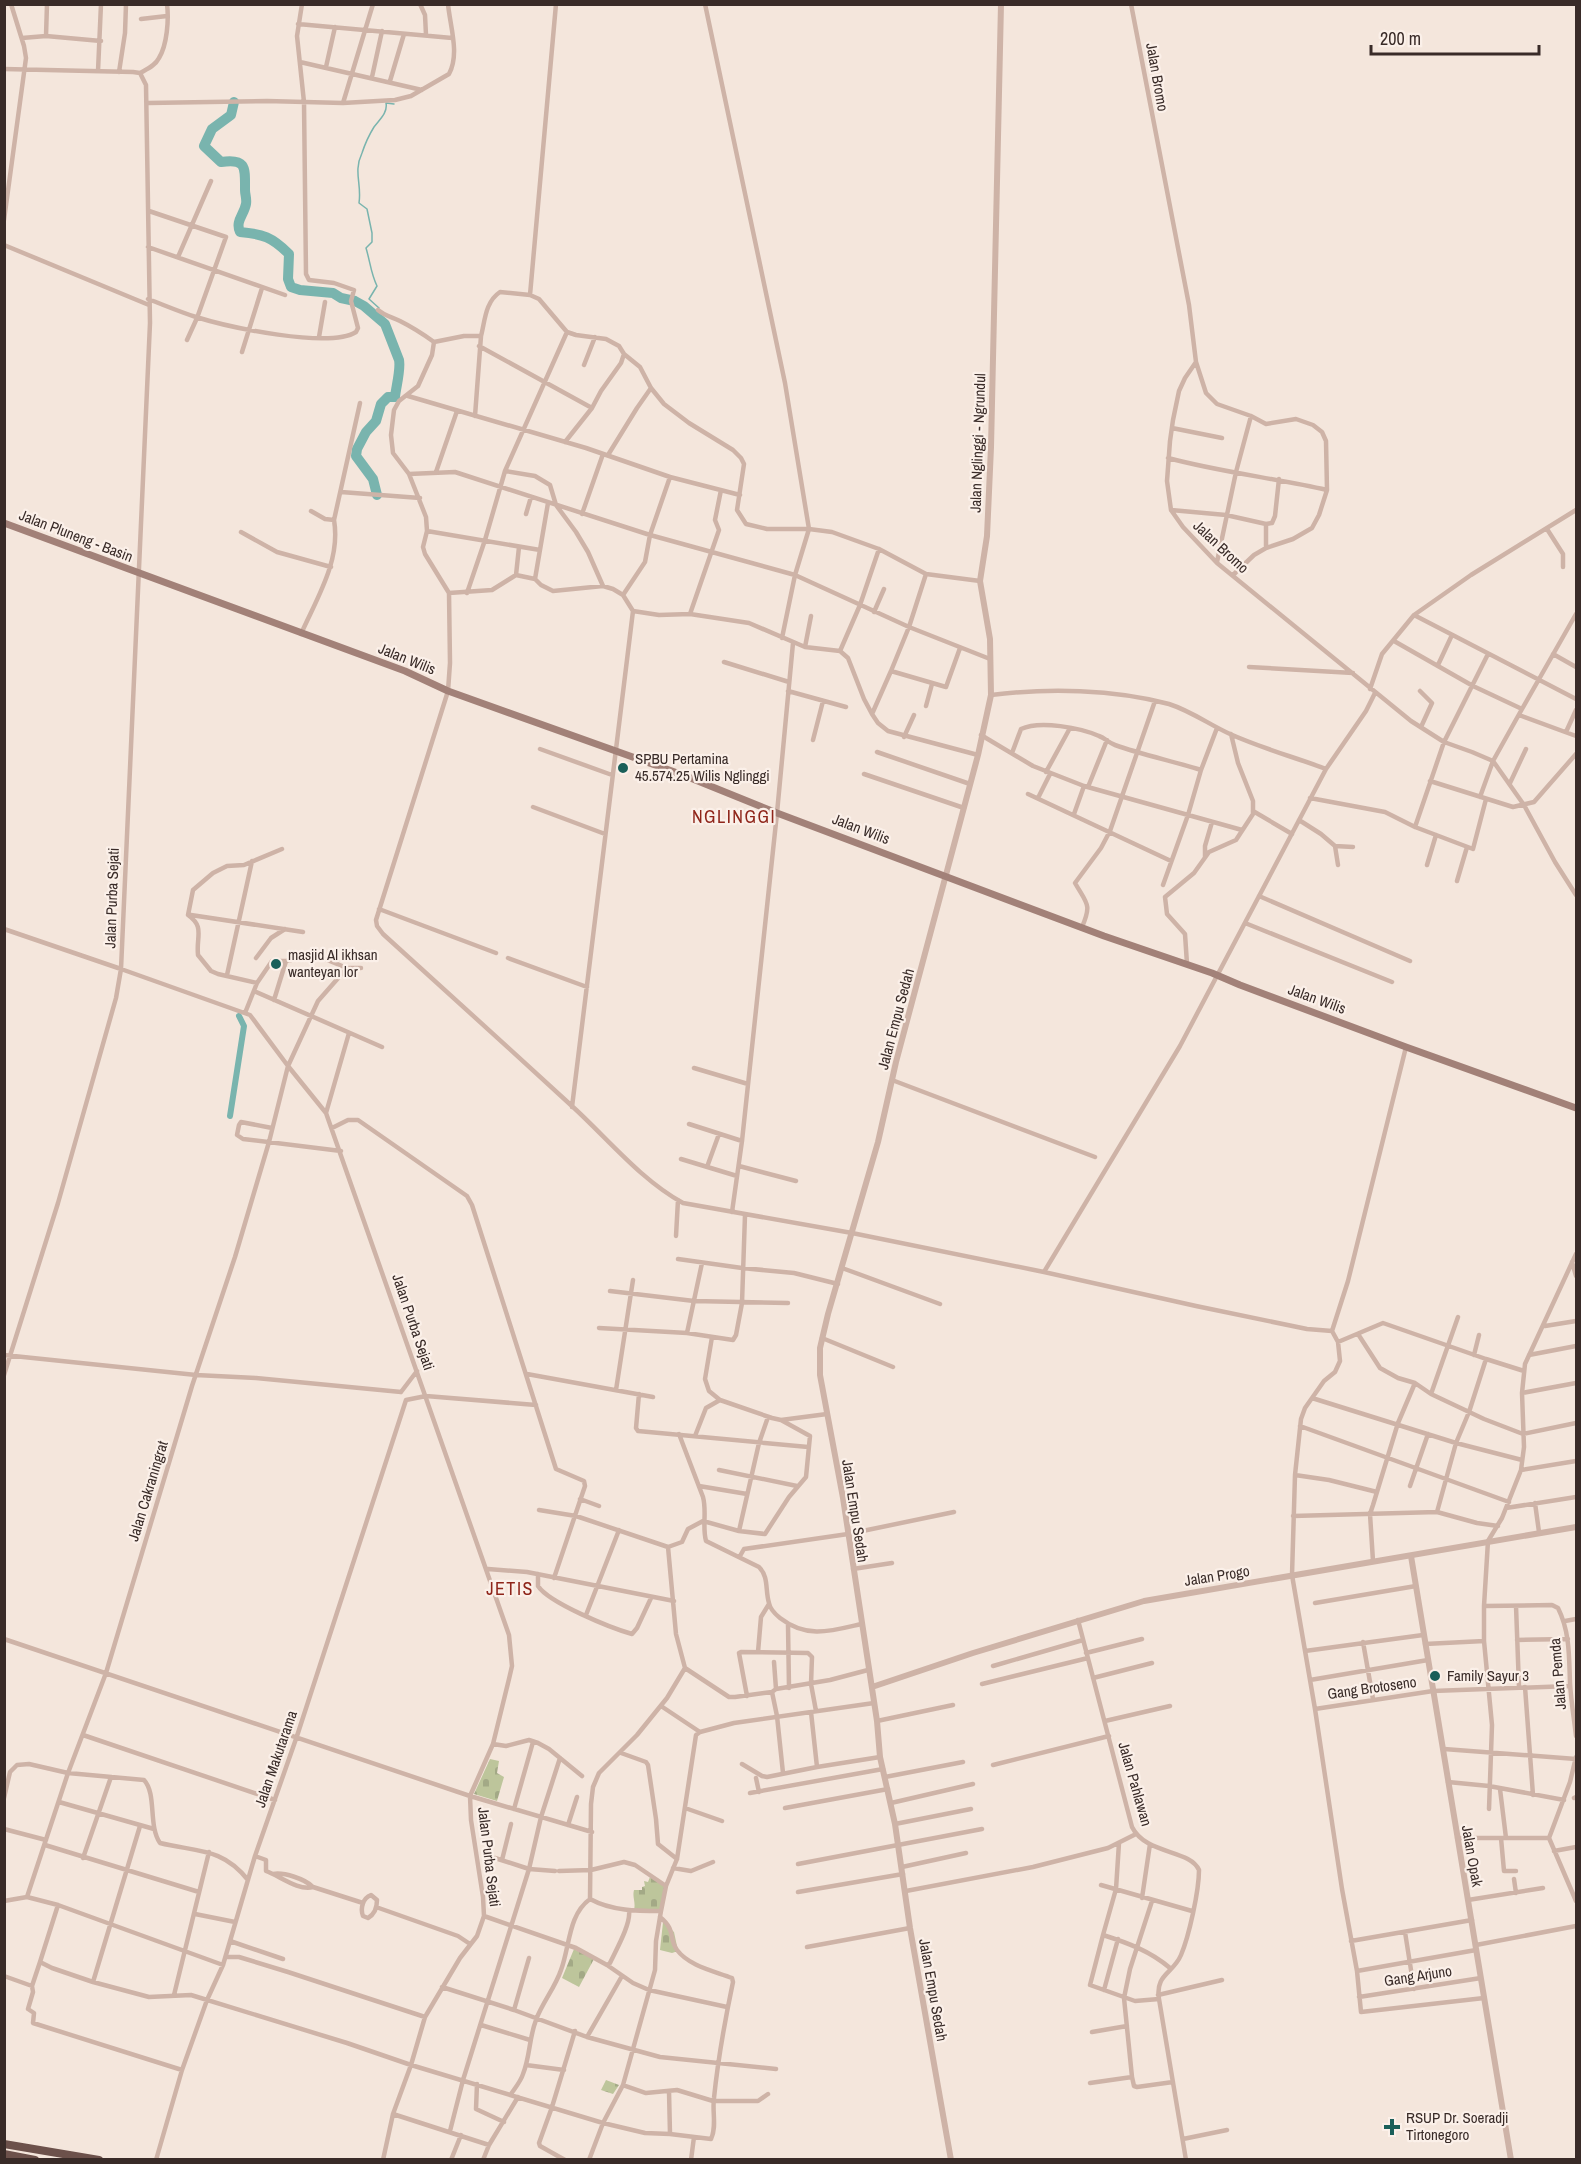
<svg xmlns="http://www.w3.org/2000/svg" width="1581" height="2164" font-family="'Archivo Narrow',sans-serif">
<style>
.cemetery{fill:url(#cemetery-stones)}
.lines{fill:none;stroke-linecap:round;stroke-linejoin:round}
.stream{stroke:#79b4ae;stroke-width:1.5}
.canal{stroke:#79b4ae;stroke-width:6}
.river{stroke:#79b4ae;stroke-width:10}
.minor{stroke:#ceb3a7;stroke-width:4.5}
.tertiary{stroke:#ceb3a7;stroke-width:6}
.secondary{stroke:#a28178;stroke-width:7}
.trunk{stroke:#6c514b;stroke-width:8}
.poi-dot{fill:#1a5f59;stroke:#fbf0e9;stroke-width:2}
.labels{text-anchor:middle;stroke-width:4.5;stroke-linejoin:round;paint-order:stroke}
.street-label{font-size:15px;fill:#392b28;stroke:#fbf0e9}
.poi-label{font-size:15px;fill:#392b28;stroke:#fbf0e9;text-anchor:start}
.quarter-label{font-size:18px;letter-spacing:1.5px;fill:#8f251a;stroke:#fbf0e9}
</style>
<defs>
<pattern id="cemetery-stones" width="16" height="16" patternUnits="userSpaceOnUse" patternTransform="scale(1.5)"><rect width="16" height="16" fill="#bdc59b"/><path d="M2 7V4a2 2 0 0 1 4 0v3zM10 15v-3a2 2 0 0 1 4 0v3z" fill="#a3a986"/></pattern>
</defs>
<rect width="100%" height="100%" fill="#f4e6dc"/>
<path class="cemetery" d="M490,1759L499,1761L497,1773L504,1777L497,1801L474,1794Z
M650,1877L665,1886L660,1910H634C636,1902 632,1897 634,1890H642V1887L645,1886L644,1881L648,1882Z
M663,1922L674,1932L678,1951L672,1953L660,1950Z
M574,1949L594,1959L579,1987L562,1978Z
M606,2080L619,2085L613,2094L601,2090Z"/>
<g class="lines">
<path class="stream" d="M379,308L369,299L377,286C371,274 370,261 366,248L372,242V233L367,209L359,203C362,184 353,172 362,153C365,144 369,135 374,127C379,120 388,113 386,103L394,104"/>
<path class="canal" d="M230,1116L244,1026L239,1016"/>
<path class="river" d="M234,102L231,115L212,129L204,146L221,162C247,158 245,168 245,190C245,195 247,199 246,204C244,215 235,221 240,232C263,234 272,237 289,254L288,279L291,287L300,290L333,293L341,298L355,301L364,306L385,324L399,360C401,369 396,387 395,397H388L381,404L376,421L366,432L357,449L356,456L373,479L377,495"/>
<path class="minor" d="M420,4L425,15L426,35
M705,4L785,383L809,529L795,575L782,638
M1131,4L1189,305L1196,362L1185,378L1179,391L1173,420L1170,441L1167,481L1171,510L1183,527L1217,563L1411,721L1444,742L1472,752L1493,761L1524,805L1555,862L1576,895
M141,19L167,16
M298,24L452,38
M46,36L47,4
M22,38L46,36L101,41
M300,62L422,90
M326,67L335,27
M4,69L133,72L140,73L146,85L150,323L121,969L250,1015L288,1066L326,1113L509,1635L512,1666L509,1679L493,1744L470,1796L471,1820L483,1897L484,1916L477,1936L460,1958L425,2017L411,2065L393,2114L383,2160
M98,71L101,4
M119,72L125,33L126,4
M140,73C147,69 155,66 159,58C167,45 169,20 167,4
M372,77L382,31
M390,81L404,34
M148,103L267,101L343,103L395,100L411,96L449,74C460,54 450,26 448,4
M343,103L373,4
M149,211L226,237L197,318L187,340
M4,220L26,58L24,46L11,4
M4,245L149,305
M148,247L285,295
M178,257L211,181
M530,295L556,4
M148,299C164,305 180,312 196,317C228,327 329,349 356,332L358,328L351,301L354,290L334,283L309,280L306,274L304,102L297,36L302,4
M378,310C385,316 392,317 400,321C412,327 423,334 434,342L464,336H481C485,321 485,302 500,292L530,295L539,299L567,332L576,335L606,339L619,346L624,354L640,367L651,388L664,404L689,423L733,450L741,458L744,464L737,510L746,524L767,529H809L832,532L879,549L926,574L980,581
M319,337L325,302
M434,342L432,355L418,386L399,401L394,410L391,435L393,453L409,474L426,517L427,531L423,547L425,554L449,593L450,663L448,691L376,920L377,926L383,934C446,991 510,1049 573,1107C608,1139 641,1180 683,1203L852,1233L1044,1272L1196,1306L1307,1329L1332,1331
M479,346L592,408
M242,352L262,288
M1196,362L1206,393L1217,404L1251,416L1266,424L1296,419L1313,425L1322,432L1326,441L1327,490L1319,515L1312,528L1293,539L1266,548L1254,555L1233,575
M584,365L595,337
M408,396L586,448L670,477L740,495
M475,416L481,336
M1172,428L1222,438
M565,442L592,408L601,391L621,363L624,354
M608,455L637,408L651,388
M1168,458C1220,472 1274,478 1327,490
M505,471L535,476L550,485L556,505L576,532L588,552L603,586
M436,472L457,411
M409,474L455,472L650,535L795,575L909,627L990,659
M341,492L420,498
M1171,510L1226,515L1266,524L1272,523L1275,516L1279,479
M311,511L325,519L334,520
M526,514L531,497
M582,514L603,454
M1547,529L1563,554V567
M427,531L540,550
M241,532L277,552L331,567
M1266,548V524
M1217,562L1236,472L1251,416
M926,574L909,627L891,671L946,687L960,648
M516,575L519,547
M535,579L548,503
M449,593L492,590L516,575L535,579L541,585L553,591L603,586L613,589L623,595L633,611L659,615L690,614L749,623L805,647L840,651L848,658L864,699L872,714L878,723L888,731L978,755
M467,593L485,540L505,471L567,332
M623,595L645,562L650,535L670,477
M874,612L884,589
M690,614L719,530L715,520L721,490
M1414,615L1576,699
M301,634C317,598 341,560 334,520L360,403
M1394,641L1473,686L1522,709L1493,761L1480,797
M805,647L811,616
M840,651L860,605L879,549
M1553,654L1576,667
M724,662L789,682
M1438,665L1452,635
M1249,667L1353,673
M1370,689L1382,654L1414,615L1471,575L1576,510
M788,691L846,707
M1420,691L1432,703L1421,727
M991,695C1047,688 1113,689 1169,704C1191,711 1210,725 1230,734C1261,748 1294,757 1326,769
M926,706L932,684
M1522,709L1576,614
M872,714L891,671
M1519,715L1576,736
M1566,732L1576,710
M981,735L1033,766L1084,786L1242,830
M904,737L914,715
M813,740L823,701
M540,749L612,775
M877,752L970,784
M1012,753L1021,729C1040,720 1081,728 1099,736C1105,738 1109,743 1115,745C1143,755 1173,761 1201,770
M1046,772L1070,728
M864,774L964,808
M1430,781L1513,807L1534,802L1576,754
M1510,783L1526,749
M1088,787L1107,740
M1028,794L1171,861
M1038,798L1050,774
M1310,798L1385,812L1415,827L1473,849L1486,799
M533,807L605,834
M1253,811L1292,834
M1074,814L1084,786
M1299,820L1321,834L1335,846L1338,865
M1415,827L1444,742L1488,654
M1335,846L1353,847
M1205,857V846L1212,822
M1427,865L1436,835
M1457,881L1467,847
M1163,885L1188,815L1201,770L1217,728
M1259,896L1410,961
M379,909L496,953
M191,915L303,932
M1245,923L1392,982
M1082,927C1092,904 1087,904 1075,883L1101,848L1110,831L1155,701
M4,929L121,969L116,998L58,1203L4,1375
M256,958L271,938L285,929
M508,958L587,987
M1187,964L1185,934L1167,914L1165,897L1194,873L1209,852L1236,840L1253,814V801L1238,763L1231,734
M227,975L252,861
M257,983L218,974L211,971L198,955C196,936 205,927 188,915L193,890L213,873L227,866L244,865L282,849
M254,991L382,1047
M274,1000L286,961
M245,1013L257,983L272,961H286L315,955L347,968
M1406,1047L1348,1281L1332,1331L1338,1342L1340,1361L1335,1372L1324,1381L1305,1408L1301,1419L1295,1475L1292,1575L1315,1709L1342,1889L1357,1971L1361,2012L1484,1998
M694,1068L748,1084
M892,1080L1095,1157
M572,1107L633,611
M326,1113L349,1033
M689,1124L742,1141
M272,1128L241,1122L239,1125L237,1135L243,1139L341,1151
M332,1128L348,1120H358L467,1196L472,1205L556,1469L584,1481L585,1486L554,1578
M681,1159L737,1176
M739,1166L796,1181
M707,1167L719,1134
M732,1212L742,1141L777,813L793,643
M676,1236L678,1200
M1576,1254L1525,1364L1522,1393L1524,1447L1521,1470L1502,1518L1488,1541L1484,1606L1552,1605L1558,1608C1570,1632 1569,1657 1570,1683C1571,1701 1574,1718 1576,1736
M678,1259L742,1268L794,1273L838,1284
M1572,1262L1576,1276
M842,1268L940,1304
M1044,1272L1180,1046L1326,769L1366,711L1375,693
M610,1291L694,1301L788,1303
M1545,1326L1576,1321
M599,1328L687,1333L733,1340L736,1335L742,1303L745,1215
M687,1333L702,1263
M1358,1334L1380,1368L1398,1378L1415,1383L1431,1394L1484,1419L1523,1434L1576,1423
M712,1337L705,1379L709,1391L720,1400L772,1418L781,1420L827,1414
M822,1338L893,1367
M1338,1342L1383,1323L1486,1359L1524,1371
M4,1355L196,1375L256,1378L401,1392
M1474,1355L1479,1335
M1529,1355L1576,1346
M527,1374L653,1397
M616,1390L633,1280
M401,1392L417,1371
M1522,1393L1576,1383
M639,1394L636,1428L638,1431L808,1447
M1431,1394L1458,1317
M1312,1398L1456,1443L1522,1460
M406,1400L426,1396L536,1405
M1300,1426L1509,1502
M679,1434L703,1497C707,1512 702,1526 706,1541L759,1567C769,1577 765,1590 769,1603C770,1609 775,1614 780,1618C807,1639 831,1631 861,1624
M695,1436L706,1408L720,1400
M719,1470L797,1486
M1521,1470L1576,1461
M1295,1475L1329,1480L1377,1492
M699,1486L747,1494
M1410,1486L1428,1434
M580,1499L599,1506
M1535,1503L1539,1532
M1506,1508L1576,1497
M539,1510L576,1516L668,1547L682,1542L688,1529L703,1521L739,1531L765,1534L789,1497L806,1477L810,1436L781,1420
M1437,1512L1456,1443L1469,1412L1486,1359
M1293,1516L1437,1512L1477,1523L1498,1526
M739,1531L759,1443L768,1417
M740,1556L744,1549L848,1534L954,1512
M1373,1561L1370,1514L1373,1505L1398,1423L1415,1383
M488,1569L527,1572L674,1601
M853,1569L892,1563
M538,1574V1586C549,1603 611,1628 632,1634L637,1628L651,1598
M1315,1603L1416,1586
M1484,1606V1641L1492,1725L1489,1809
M1516,1606L1519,1687
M586,1615L619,1530
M1078,1620L1132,1827C1146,1855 1190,1849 1199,1870C1199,1891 1189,1936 1181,1955C1173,1974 1155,1974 1159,1999L1186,2160
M1565,1621L1576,1619
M788,1625L789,1688
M4,1639L470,1796L592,1832
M1517,1640L1568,1639
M1363,1642L1373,1699
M1425,1644L1484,1641
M1305,1651L1423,1635
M758,1652L761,1617L769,1604
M1086,1653L1142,1639
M774,1662L776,1689
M993,1666L1083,1640
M685,1668L729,1697H735L772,1692L776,1689L830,1680L868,1670
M1093,1678L1152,1663
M1310,1680L1428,1660
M982,1684L1088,1658
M1525,1687L1533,1795
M772,1692L777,1716L783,1773
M747,1696L739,1653L741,1652L808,1653L812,1657L811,1684L816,1711
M661,1706L700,1732
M1315,1709L1433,1691L1570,1686
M811,1712L817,1767
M877,1721L953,1705
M1105,1721L1170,1706
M83,1735L275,1800
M493,1744L506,1746L529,1740L538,1743L549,1749L582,1776
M1444,1749L1576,1759
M621,1753L646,1762L648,1765L656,1819L658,1844L677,1859
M1576,1757L1570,1782L1549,1838L1576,1901
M742,1764L762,1776L767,1777L817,1767L880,1757
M993,1765L1109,1736
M885,1777L963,1762
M756,1778L759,1792
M1448,1782L1489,1786L1564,1800
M1500,1789L1506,1838
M750,1793L883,1769
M4,1798L10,1772L17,1765L29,1764L68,1773L144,1780C157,1794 148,1826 160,1843C196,1852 222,1847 248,1880
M1574,1798L1576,1797
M59,1802L154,1829
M891,1803L973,1784
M685,1808L722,1821
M785,1808L888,1789
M514,1809L533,1742
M895,1824L971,1809
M568,1825L577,1797
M4,1829L46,1840
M1457,1838H1549
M1501,1838L1504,1871H1516
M45,1845L199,1892
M1554,1851L1576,1847
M255,1856L266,1860V1871C280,1876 298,1891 313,1887
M83,1858L111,1777
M495,1858L529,1869L555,1871
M502,1860L511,1824
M798,1864L982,1829
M902,1867L966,1853
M673,1868L691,1871L713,1862
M559,1871L591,1870L624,1862L635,1865L666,1886
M273,1874C284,1872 305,1879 313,1887L363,1903
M1514,1879L1516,1893
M1101,1885L1192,1911
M906,1891L1033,1867L1108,1848L1136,1834
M798,1892L903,1874
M371,1895L377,1900C377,1907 375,1914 368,1918L363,1916C360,1908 363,1898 371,1895Z
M27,1897L58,1905L223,1965
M1142,1898L1150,1844
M590,1899L591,1804L593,1787L599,1773L637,1735L667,1698L685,1668L676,1634L668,1547
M590,1899C612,1911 637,1911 661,1911
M1468,1900L1543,1888
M4,1901L27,1897L68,1773L106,1673L192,1386L235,1257L269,1142L288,1066L318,1001L347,968H361
M1152,1901L1130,1969L1124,1998L1132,2077L1134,2086L1137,2087L1173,2082
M376,1907L458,1936L470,1944
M195,1914L235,1922
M484,1916L576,1948L607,1965L633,1983L649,1990L727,2007
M1405,1932L1414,1989
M1103,1935L1116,1889L1119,1843
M230,1941L283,1959
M1351,1941L1472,1920
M1476,1945L1576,1926
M807,1947L910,1928
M226,1957H239L288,1972L425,2017
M40,1962L58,1905
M607,1965L610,1963C616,1950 631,1924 629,1911
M1357,1971L1476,1950
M4,1976L32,1986L40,1962L52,1968L93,1982L149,1997L191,1995L347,2043L411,2065L603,2123L645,2133L670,2134L711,2139C717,2127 712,2111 714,2098C718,2059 725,2020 733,1982L732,1978C714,1971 689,1966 677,1950C668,1938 677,1931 660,1917
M93,1982L140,1826
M32,1986L33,1992L28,2009L34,2013L33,2023L182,2070
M442,1987L514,2010L587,2037L660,2057L776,2069
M1104,1990L1118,1939
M174,1995L209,1852
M1158,1995L1222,1980
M1359,1997L1481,1978
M1159,1999L1135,2001L1090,1985L1103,1935C1128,1943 1150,1951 1170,1968
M514,2010L529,1958
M481,2025L530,2040
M1092,2032L1127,2026
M587,2037L622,1976
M526,2065L564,2070
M1090,2083L1132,2077
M477,2084L476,2109L504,2122
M623,2085L646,2093L677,2090L713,2101H758L768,2094
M669,2091L670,2134
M511,2094C515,2088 521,2081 523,2074C530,2057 529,2038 536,2020C542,2003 555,1988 561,1970C570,1946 568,1915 590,1899
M393,2114L489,2145
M450,2131L463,2080L529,1869L541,1817L560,1758
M1183,2139L1227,2130
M156,2160L182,2070L207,2000L223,1965L255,1856L297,1736L406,1400
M451,2160L461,2135
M483,2160L489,2145L518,2097
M565,2160L540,2146L539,2143L552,2107L575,2031
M589,2160L603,2123L623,2085L655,1970L656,1941L661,1911L666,1886L677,1859L696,1735L700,1732L734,1723L874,1703
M691,2160L694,2137"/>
<path class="tertiary" d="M1411,1556L1511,2160
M872,1687L973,1653L1144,1601L1576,1527
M951,2160L910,1928L895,1824L880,1757L877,1721L843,1498L820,1375V1348L828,1314L878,1142L896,1062L978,755L991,695L990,639L980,581L987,536L991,447L1001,4"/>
<path class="secondary" d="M4,523L405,671L448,691L683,775L777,813L1104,936L1212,973L1240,985L1406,1047L1576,1108"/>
<path class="trunk" d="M4,2144L99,2160
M4,2154L35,2160"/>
</g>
<g class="poi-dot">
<circle cx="623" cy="768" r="6"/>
<circle cx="276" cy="964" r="6"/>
<circle cx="1435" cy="1676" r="6"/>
<path d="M1389 2118h6v6h6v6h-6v6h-6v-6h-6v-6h6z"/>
</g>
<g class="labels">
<g class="street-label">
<text transform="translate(1157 77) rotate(80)" y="5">Jalan Bromo</text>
<text transform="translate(978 443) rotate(-88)" y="5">Jalan Nglinggi - Ngrundul</text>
<text transform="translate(76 536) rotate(21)" y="5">Jalan Pluneng - Basin</text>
<text transform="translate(1221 547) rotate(43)" y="5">Jalan Bromo</text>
<text transform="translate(407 659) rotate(22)" y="5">Jalan Wilis</text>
<text transform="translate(861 829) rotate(21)" y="5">Jalan Wilis</text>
<text transform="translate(112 898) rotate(-88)" y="5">Jalan Purba Sejati</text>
<text transform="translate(1317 999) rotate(20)" y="5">Jalan Wilis</text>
<text transform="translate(896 1019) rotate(-75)" y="5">Jalan Empu Sedah</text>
<text transform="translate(413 1322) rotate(71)" y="5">Jalan Purba Sejati</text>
<text transform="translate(148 1491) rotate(-73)" y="5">Jalan Cakraningrat</text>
<text transform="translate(855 1511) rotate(81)" y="5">Jalan Empu Sedah</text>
<text transform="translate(1217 1576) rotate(-9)" y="5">Jalan Progo</text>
<text transform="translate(1558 1674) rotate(-95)" y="5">Jalan Pemda</text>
<text transform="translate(1372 1688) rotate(-8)" y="5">Gang Brotoseno</text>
<text transform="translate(276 1759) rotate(-71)" y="5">Jalan Makutarama</text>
<text transform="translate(1135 1784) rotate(74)" y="5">Jalan Pahlawan</text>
<text transform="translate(1472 1856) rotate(80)" y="5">Jalan Opak</text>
<text transform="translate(489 1857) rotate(83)" y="5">Jalan Purba Sejati</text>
<text transform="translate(1418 1976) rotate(-9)" y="5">Gang Arjuno</text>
<text transform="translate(933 1990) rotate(80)" y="5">Jalan Empu Sedah</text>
</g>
<g class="poi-label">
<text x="635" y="764">SPBU Pertamina<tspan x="635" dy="17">45.574.25 Wilis Nglinggi</tspan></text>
<text x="288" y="960">masjid Al ikhsan<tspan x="288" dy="17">wanteyan lor</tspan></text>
<text x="1447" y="1681">Family Sayur 3</text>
<text x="1406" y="2123">RSUP Dr. Soeradji<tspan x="1406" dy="17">Tirtonegoro</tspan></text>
</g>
<g class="quarter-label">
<text x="734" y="823">NGLINGGI</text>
<text x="510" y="1595">JETIS</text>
</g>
</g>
<rect width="1581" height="2164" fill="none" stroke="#392b28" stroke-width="12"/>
<path d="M1371 45v9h168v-9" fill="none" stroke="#392b28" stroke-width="3"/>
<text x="1380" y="45" font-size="18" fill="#392b28" stroke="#fbf0e9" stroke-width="4.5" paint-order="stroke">200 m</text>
</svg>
